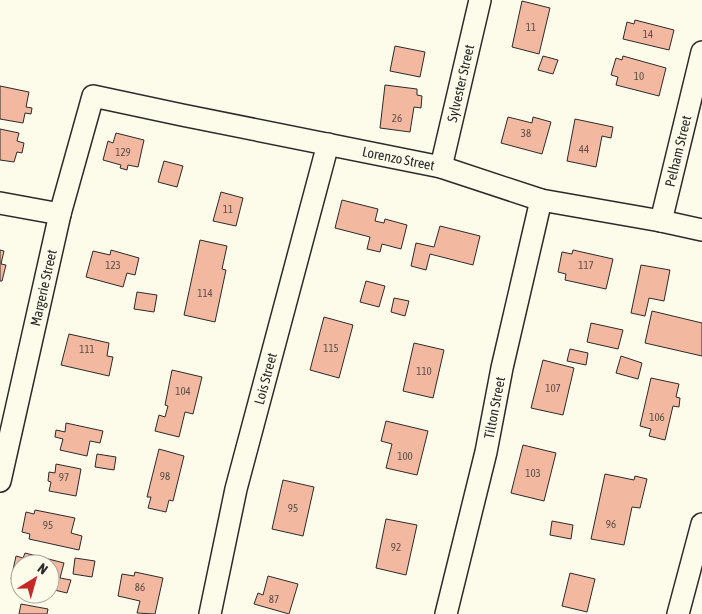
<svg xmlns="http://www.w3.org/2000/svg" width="702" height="614" font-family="'Asap Condensed',sans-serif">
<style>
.building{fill:#f2b8a0;stroke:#2b2b2b}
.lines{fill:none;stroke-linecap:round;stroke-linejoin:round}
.street-casing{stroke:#2b2b2b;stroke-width:24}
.street{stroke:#fdfbea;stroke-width:21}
.labels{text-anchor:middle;stroke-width:4;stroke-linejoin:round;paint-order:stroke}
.number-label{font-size:11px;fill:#5d4e48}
.street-label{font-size:14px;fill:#2b2b2b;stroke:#fdfbea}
</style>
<rect width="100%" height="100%" fill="#fdfbea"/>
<path class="building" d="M522,1L550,8L539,54L512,47Z
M635,20L674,30L669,50L623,39L627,22L634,24Z
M395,46L425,52L420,77L390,71Z
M543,56L558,60L553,74L538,70Z
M623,56L666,68L659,96L616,85L618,77L611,75L616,58L622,60Z
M385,85L417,89V95L422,96L421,108L414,107L410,132L380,128Z
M0,86L29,92L26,107L32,108L31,114L25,113L23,123L0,119Z
M508,117L532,123L533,117L551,122L542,154L501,143Z
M575,119L613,127L611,138L602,136L596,167L567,161Z
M0,129L19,133L17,141L24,143L22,153L17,152L14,162L0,160Z
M116,133L144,140L138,167L128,165L127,170L120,168L121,165L103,160L108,141L113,143Z
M164,161L183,166L177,187L158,182Z
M221,192L243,198L236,226L213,221Z
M342,200L378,209L375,221L384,223L385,219L407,225L401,249L382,244L380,252L367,249L370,237L335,228Z
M440,226L480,236L473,265L430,254L426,270L411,266L416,243L434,247Z
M200,240L227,246L222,269L226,270L215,322L184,315Z
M0,250L4,251L1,264L6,265L2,281H0Z
M111,250L139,258L135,275L127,273L123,287L86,277L93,251L110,255Z
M573,250L613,259L606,289L565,280L566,274L558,272L562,252L572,254Z
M641,265L670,270L664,301L649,298L645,316L631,313Z
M366,281L385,286L379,307L360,302Z
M137,292L157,295L154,312L134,309Z
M394,298L409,301L405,316L391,312Z
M652,311L702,323V356L645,343Z
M324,317L353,325L339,378L310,370Z
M591,323L623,330L618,349L587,342Z
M69,334L109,343L107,356L113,357L109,376L61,365Z
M414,343L444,350L433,398L403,391Z
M570,349L588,353L586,365L567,361Z
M621,356L642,363L638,379L616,373Z
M543,360L574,368L563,415L531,408Z
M172,370L202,377L193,414L185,412L179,437L155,431L159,415L165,417L168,406L165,405Z
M651,378L679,384L676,397L680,398L679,407L673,406L665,440L649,436L651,429L640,426Z
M386,421L428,431L417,475L386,468L392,444L381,441Z
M66,423L103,431L100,443L90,441L87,456L60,450L63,439L55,437L56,430L65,432Z
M523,445L556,453L544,501L511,493Z
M159,449L184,456L173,501L169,500L166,512L148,508L151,497H147Z
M97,454L116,457L114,470L95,467Z
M56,464L81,469L76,496L49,491L51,482L48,481L49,472L55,473Z
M605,474L634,480L635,476L647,479L640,508L632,507L624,545L591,539Z
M283,480L314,487L303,536L272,529Z
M35,510L75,518L71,533L82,536L79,550L29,539L30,534L22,532L26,512L34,514Z
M386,519L417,525L406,575L376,568Z
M552,521L573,525L571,539L550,535Z
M25,553L64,563L60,578L71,580L67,593L50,589V564H20V582L11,579L16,556L23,558Z
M75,558L95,561L92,577L73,574Z
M135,572L163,578L155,614L137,613L140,601L118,596L122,574L134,576Z
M570,573L595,579L587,612L562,606Z
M268,576L298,584L289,614L254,604L258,593L263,595Z
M21,604L48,609L47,614H19Z"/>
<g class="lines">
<defs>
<g id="street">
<path id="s1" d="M441,167L480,0"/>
<path d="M0,203L60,214"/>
<path id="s2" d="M661,221L702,52"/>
<path id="s3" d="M0,481L60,214L93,96L182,115L441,167L541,200L661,221L702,230"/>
<path id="s4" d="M210,614L236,489L328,144"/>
<path id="s5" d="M446,614L486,452L502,368L541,200"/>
<path d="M678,614L702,524"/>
</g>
</defs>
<use href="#street" class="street-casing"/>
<use href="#street" class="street"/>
</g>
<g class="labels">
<g class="number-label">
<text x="531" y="31">11</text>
<text x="648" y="38">14</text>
<text x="639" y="80">10</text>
<text x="397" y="122">26</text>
<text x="526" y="137">38</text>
<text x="584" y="153">44</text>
<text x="123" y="156">129</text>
<text x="228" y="213">11</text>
<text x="113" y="269">123</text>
<text x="586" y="269">117</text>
<text x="205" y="297">114</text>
<text x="331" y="352">115</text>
<text x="87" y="353">111</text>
<text x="424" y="375">110</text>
<text x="553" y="392">107</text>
<text x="183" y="395">104</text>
<text x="657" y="421">106</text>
<text x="405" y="460">100</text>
<text x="533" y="477">103</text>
<text x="165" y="480">98</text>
<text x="64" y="481">97</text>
<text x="293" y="512">95</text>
<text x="611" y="528">96</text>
<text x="48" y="529">95</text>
<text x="396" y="551">92</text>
<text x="140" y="591">86</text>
<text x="274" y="603">87</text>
</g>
<g class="street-label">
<text dy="5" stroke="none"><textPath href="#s1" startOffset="86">Sylvester Street</textPath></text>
<text dy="5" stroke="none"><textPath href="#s2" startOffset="72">Pelham Street</textPath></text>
<text dy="5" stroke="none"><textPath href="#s3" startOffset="708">Lorenzo Street</textPath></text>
<text dy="5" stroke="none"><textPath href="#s3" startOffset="198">Margerie Street</textPath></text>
<text dy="5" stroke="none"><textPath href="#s4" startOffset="242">Lois Street</textPath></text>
<text dy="5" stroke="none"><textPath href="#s5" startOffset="212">Tilton Street</textPath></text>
</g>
</g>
<g transform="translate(35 579) rotate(37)"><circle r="24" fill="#fdfbea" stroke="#a9a89e"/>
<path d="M0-4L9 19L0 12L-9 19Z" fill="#c62828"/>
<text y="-8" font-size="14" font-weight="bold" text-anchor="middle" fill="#2b2b2b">N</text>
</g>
</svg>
